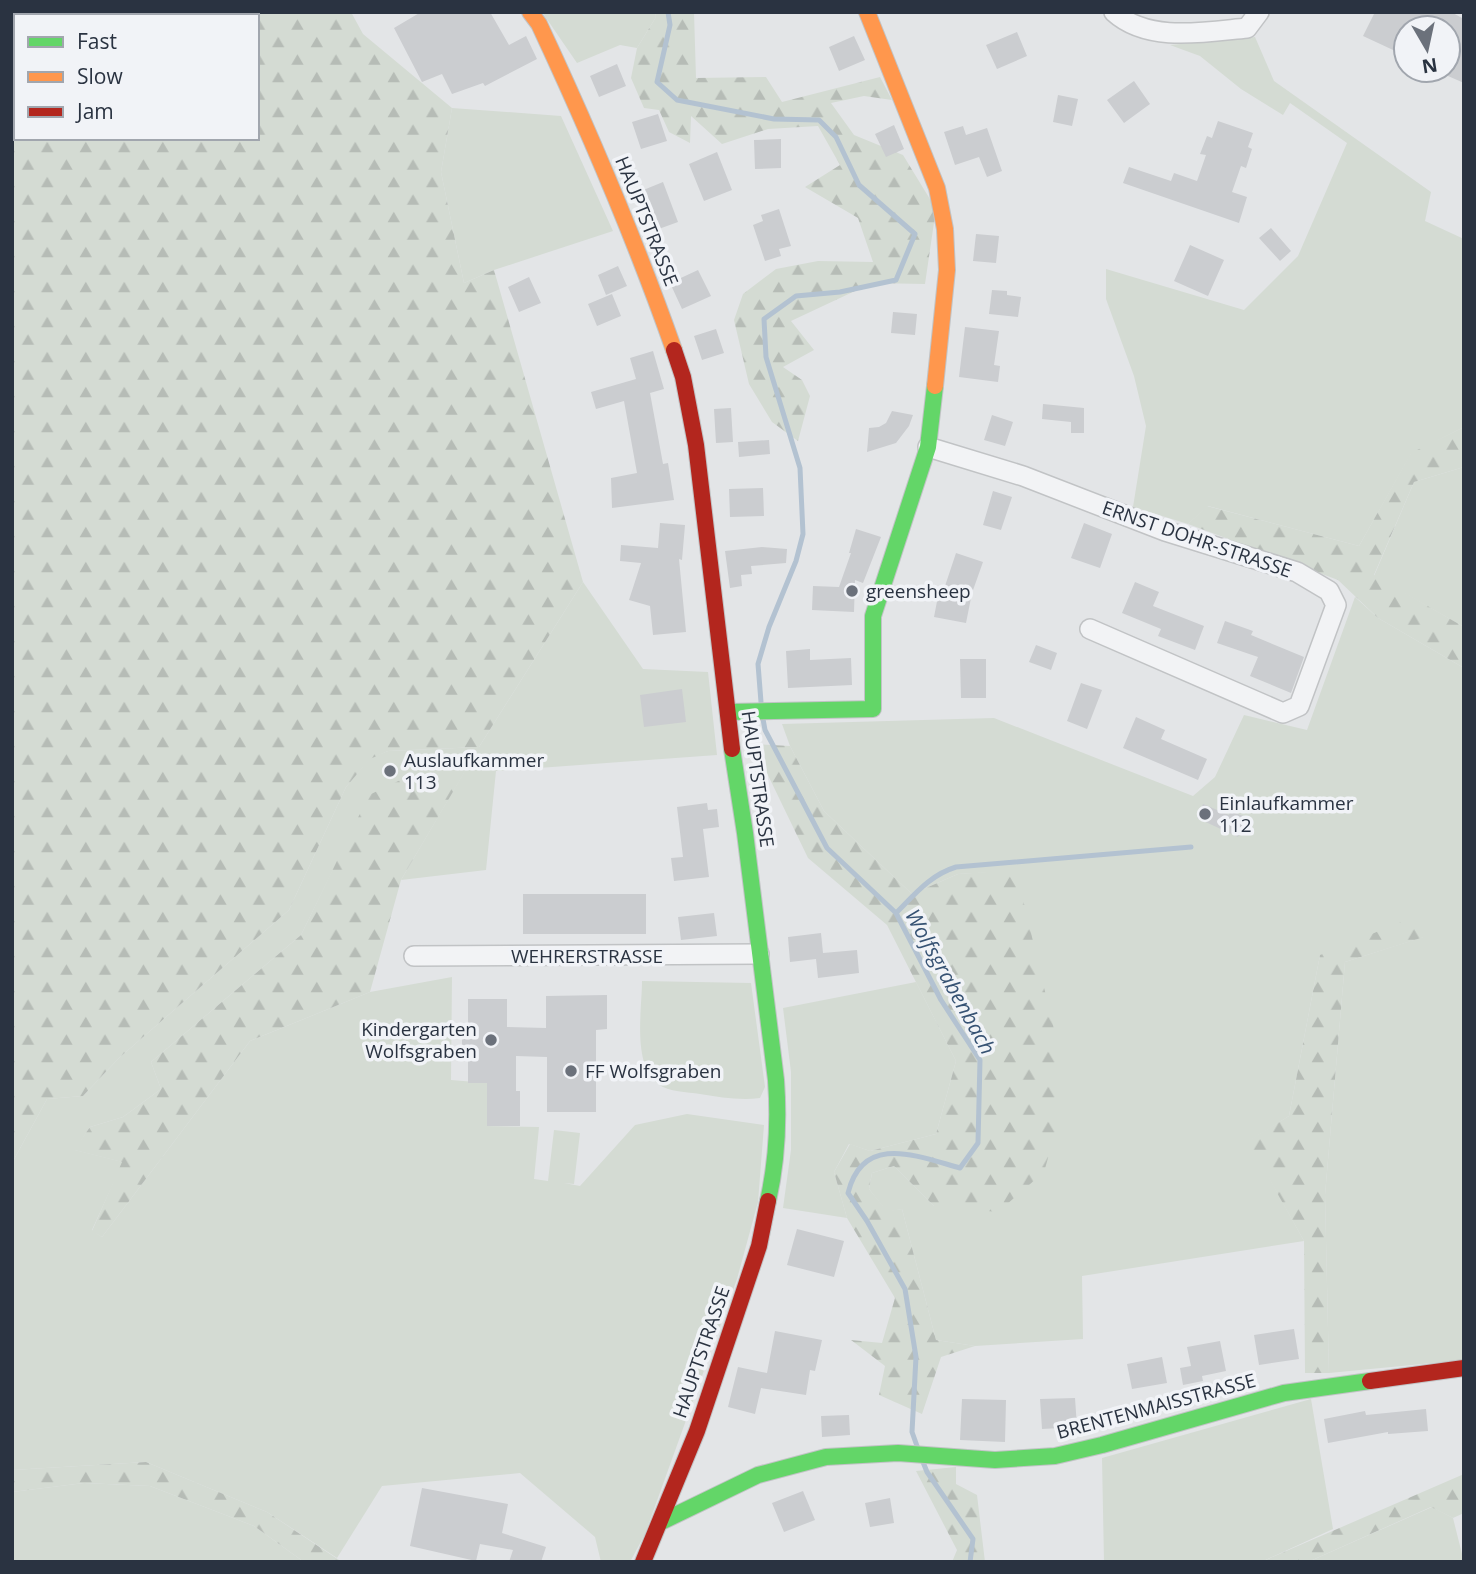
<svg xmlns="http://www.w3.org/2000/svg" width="1476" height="1574" font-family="'Open Sans',sans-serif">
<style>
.green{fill:#d4dbd3}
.forest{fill:url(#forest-firs)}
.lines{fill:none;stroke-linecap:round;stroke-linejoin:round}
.stream{stroke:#b3c2d1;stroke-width:5}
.building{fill:#cbcdd0}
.street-casing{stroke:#c1c3c5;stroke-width:22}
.fast-casing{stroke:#c1c3c5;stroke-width:18}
.slow-casing{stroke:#c1c3c5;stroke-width:18}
.jam-casing{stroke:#c1c3c5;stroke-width:18}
.street{stroke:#f2f3f5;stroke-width:19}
.fast{stroke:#63d668;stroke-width:16}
.slow{stroke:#ff974d;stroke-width:16}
.jam{stroke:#b3261e;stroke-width:16}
.poi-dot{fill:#6b717b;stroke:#f1f3f7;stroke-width:2.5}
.labels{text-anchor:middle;stroke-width:7;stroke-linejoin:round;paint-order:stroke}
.street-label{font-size:19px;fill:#2a3341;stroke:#f1f3f7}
.poi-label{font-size:19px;fill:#2a3341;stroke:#f1f3f7;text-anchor:start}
.water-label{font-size:21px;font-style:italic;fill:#365273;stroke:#f1f3f7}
</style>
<defs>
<pattern id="forest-firs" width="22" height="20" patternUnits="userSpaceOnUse" patternTransform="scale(1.75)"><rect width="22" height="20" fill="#d4dbd3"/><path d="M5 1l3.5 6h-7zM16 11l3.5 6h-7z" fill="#b6bcb6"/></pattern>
</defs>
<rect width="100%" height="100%" fill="#e3e5e7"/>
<path class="green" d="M12,12H63L66,16H16V102L12,105Z
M542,12H655L656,17L637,48L620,45L577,63Z
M1255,37L1274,81L1431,192L1425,221L1464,239V427L1411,454L1359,546L1208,506L1188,524L1133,507L1146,426L1134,376L1106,299V269L1244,310L1298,256L1347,143L1290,103L1283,115L1241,89L1200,56L1170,45Z
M452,108L561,116L613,231L494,270L464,283L441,172Z
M1464,467V627L1374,576L1414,482Z
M583,582L643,669L708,672L717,755L496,771L486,870L401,880L466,769L370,795L301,935L151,1062L161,1089L123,1117L90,1127L75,1150L123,1162L92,1230L102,1237L250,1041L370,992L452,977L451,1080L487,1083V1126L539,1127L534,1179L548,1181L554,1130L580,1133L574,1184L564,1183L580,1186L635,1125L687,1114L764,1125L758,1202L737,1279L645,1534L630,1562H601L595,1537L520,1473L382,1486L337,1558L267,1512L146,1462L12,1470V1163L47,1099L83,1096L119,1058L289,910L346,787L370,758L388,751L479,747Z
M1355,597L1378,618L1464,668V1360L1329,1373L1325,1195L1345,962L1423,937L1320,955L1289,1116L1249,1141L1304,1241L1082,1276L1083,1339L975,1346L936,1340L902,1209L887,1212L869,1189L872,1173L894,1166L934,1206L1016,871L958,874L912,894L824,811L790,746L782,724L994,718L1193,796L1215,777L1244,715L1307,730Z
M642,981L751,983L765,1087L760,1098C740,1101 720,1097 700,1094C687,1092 669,1092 658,1084C632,1064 642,1011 642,981Z
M916,982L956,1061L936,1134L870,1151L849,1144L834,1172L847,1218L783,1208L791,1150V1072L783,1008Z
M1311,1399L1333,1529L1261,1562H1104L1102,1458Z
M84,1483L150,1486L254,1526L304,1562H12V1492Z
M1432,1507L1453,1518L1464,1562H1308Z"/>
<path class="forest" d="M63,12H351L363,34L452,108L441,172L464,283L494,270L583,582L479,747L388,751L370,759L346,787L289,910L119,1058L83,1096L47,1099L12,1163V105L16,102V138H257V16H66Z
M655,12H694L696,78L766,77L782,102L880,77L892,100L864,96L831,103L854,135L903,155L936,209L925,284L872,283L791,321L814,350L783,367L802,380L810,396L798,441L772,422L749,384L734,320L743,294L776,269L818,261L873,262L858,218L805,187L840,165L818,126L768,129L722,144L691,116L690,143L669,132L659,110L644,108L631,78L637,48L656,17Z
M1464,427V467L1414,482L1374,575L1464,627V668L1378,618L1338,580L1188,524L1207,506L1359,546L1411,453Z
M753,744L790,746L824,811L912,894L958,874L1016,870L1059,1050L1058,1123L1044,1172L998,1212L934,1206L894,1166L872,1173L869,1189L887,1211L902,1209L936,1340L975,1346L941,1357L922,1414L879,1395L885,1366L851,1340L882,1343L895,1298L847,1218L834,1172L850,1144L870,1151L936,1134L956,1061L887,925L808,858Z
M467,768L401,880L370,992L250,1041L102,1237L92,1231L122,1162L74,1150L90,1127L123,1117L161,1089L151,1062L301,935L369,795L413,774Z
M1411,918L1424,937L1345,962L1325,1195L1329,1373H1305L1304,1241L1248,1141L1289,1116L1320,955Z
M146,1462L267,1512L342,1562H304L254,1526L150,1486L84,1483L12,1492V1470Z
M956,1467V1484L977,1495L985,1562H952L957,1550L916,1471Z
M1464,1474V1513L1453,1518L1431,1507L1308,1562H1261Z"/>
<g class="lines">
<path class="stream" d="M668,12L670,25L657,82L677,100L774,119L819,120L836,137L859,185L915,234L896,280L840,292L796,296L764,319L766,357L800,468L803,534L796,561L769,627L758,664L761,702
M763,719L765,730L827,848L896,913L941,1000L980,1060L978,1143L960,1168C917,1156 863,1133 848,1193L867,1221L905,1289L916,1357L912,1432L917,1446
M896,913C915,894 930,875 956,867L1191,847
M923,1462L927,1472L973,1539L970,1562"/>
</g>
<path class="building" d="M421,12H490L509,45L526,36L537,59L485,86L483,83L452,94L442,74L422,82L394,28Z
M1375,12H1451L1464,19V83L1448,76V28H1406V56L1363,36Z
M1017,32L1027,56L997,69L986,45Z
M854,36L865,60L839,71L829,47Z
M617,64L626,86L599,97L590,76Z
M1134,81L1150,104L1124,123L1107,100Z
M1058,95L1078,99L1072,126L1053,122Z
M658,114L667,141L641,149L632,122Z
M1218,121L1253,133L1248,147L1252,149L1246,168L1241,166L1232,192L1247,197L1239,223L1123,183L1129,167L1171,181L1174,173L1197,181L1206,155L1200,154L1207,136L1212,138Z
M894,125L904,149L886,157L875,134Z
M963,126L966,135L987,128L1002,171L987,177L979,157L955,165L944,132Z
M781,139V168L755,169L754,140Z
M717,152L732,190L704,201L689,164Z
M663,182L678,222L656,230L641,191Z
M779,209L791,246L779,249L781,256L765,261L753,225L763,221L761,215Z
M1271,228L1291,251L1280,261L1259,238Z
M976,234L999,236L996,263L973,261Z
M1190,245L1224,260L1208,296L1174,281Z
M618,266L627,286L606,295L598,275Z
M698,270L711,296L682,309L670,283Z
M529,277L541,303L519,312L508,287Z
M992,290L1007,291V295L1021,297L1018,317L989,314Z
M612,294L621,316L597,326L588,304Z
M893,312L917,314L915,335L891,333Z
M965,327L999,331L994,365L1000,366L998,382L959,377Z
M716,329L724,353L702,360L694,336Z
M653,351L664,389L650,393L663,464L668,463L674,500L612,508L611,478L637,473L624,401L596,409L591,392L636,379L630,358Z
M1043,404L1084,408V433H1071V422L1042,419Z
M731,408L733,442L716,443L714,409Z
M892,411L913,415L909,426L896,443L867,452L869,428L879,427L886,423Z
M992,415L1013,422L1005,446L984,440Z
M769,440L770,454L739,457L738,442Z
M763,488L764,516L730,517L729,489Z
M993,491L1012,497L1001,530L983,525Z
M660,523L685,525L682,560L679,559L686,632L653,635L650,606L629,600L641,563L620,561L621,545L658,548Z
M1084,523L1112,534L1100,568L1071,558Z
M856,529L881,537L863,583L855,580L854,612L812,610L813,586L839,587L851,553H849Z
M762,547L787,549L786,563L751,566L752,574L741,575L742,586L730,588L725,551Z
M956,553L983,562L972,593L966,623L934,617L939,591L943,592Z
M1135,582L1159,592L1153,606L1204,626L1195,650L1158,636L1161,629L1122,613Z
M1225,621L1253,631L1251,635L1304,657L1291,693L1250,676L1258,657L1217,643Z
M1036,645L1057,653L1051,670L1029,662Z
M810,649V660L851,658L852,685L788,688L786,651Z
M960,659H986V698H961Z
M1081,683L1102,690L1087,729L1067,721Z
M682,689L686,722L644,727L640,695Z
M1136,717L1165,730L1161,739L1207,759L1198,780L1123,748Z
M707,803L708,810L717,809L719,827L703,829L709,877L674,881L671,858L683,857L677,807Z
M1203,804L1229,815L1230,811L1246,817L1238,837L1197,818Z
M523,894H646V934H523Z
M714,913L717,936L681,940L678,917Z
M821,933L823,953L857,950L859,973L818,978L816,959L790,962L788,937Z
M607,995V1029L596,1030V1112H547V1057L516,1056V1091H520V1126H487V1083H468V1055H462V1028H468V999H507V1027L546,1028V996Z
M797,1229L844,1241L834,1277L787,1265Z
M1294,1329L1299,1359L1259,1365L1254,1335Z
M775,1331L822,1340L815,1371L810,1370L806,1395L761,1388L755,1414L728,1407L738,1367L767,1373Z
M1220,1341L1226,1371L1202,1376L1203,1381L1183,1385L1180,1368L1191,1366L1187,1347Z
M1162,1357L1167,1383L1132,1389L1127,1364Z
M1075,1398L1077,1427L1042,1429L1040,1399Z
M962,1399L1006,1400L1005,1442L960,1440Z
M1426,1409L1428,1431L1388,1434V1432L1328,1443L1324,1419L1365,1411L1366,1415Z
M849,1415L850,1435L822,1437L821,1416Z
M422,1488L508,1504L502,1533L546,1547L541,1562H509L513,1550L480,1544L476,1561L410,1546Z
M803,1491L815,1520L784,1532L772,1503Z
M890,1498L894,1523L870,1527L865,1503Z"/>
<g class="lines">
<defs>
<path id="street" d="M1114,12C1148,43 1205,32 1247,28L1259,12
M928,447L1023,476L1165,531L1297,572L1329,591L1336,605L1299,706L1283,713L1090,629
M414,956L759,954"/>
<path id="fast" d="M728,712L873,709V616L928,447L935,386
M732,749L745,833L776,1080C779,1121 777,1161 768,1201
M661,1522L758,1475L826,1457L898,1453L995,1460L1055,1456L1102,1445L1284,1393L1370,1381"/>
<path id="slow" d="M530,12L539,24C589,131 635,239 674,350
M867,12L937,188L945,229L947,270L935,386"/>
<path id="jam" d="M674,350L683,377L696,445L732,749
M1370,1381L1464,1368
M643,1562L697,1431L759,1246L768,1201"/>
</defs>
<use href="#street" class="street-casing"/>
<use href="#fast" class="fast-casing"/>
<use href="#slow" class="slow-casing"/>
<use href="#jam" class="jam-casing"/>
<use href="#street" class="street"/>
<use href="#fast" class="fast"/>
<use href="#slow" class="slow"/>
<use href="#jam" class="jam"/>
</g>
<g class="poi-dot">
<circle cx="852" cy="591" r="7"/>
<circle cx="390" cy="771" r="7"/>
<circle cx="1205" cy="814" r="7"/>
<circle cx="491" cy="1040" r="7"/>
<circle cx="571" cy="1071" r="7"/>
</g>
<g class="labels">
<g class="street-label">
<text transform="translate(647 221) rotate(68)" y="7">HAUPTSTRASSE</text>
<text transform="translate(1197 539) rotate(19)" y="7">ERNST DOHR-STRASSE</text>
<text transform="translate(758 779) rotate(82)" y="7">HAUPTSTRASSE</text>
<text x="587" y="963">WEHRERSTRASSE</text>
<text transform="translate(701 1352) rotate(-71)" y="7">HAUPTSTRASSE</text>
<text transform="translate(1156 1406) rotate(-15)" y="7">BRENTENMAISSTRASSE</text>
</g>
<g class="poi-label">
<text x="866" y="598">greensheep</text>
<text x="404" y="767">Auslaufkammer<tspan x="404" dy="22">113</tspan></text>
<text x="1219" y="810">Einlaufkammer<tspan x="1219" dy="22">112</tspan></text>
<text x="477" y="1036" text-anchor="end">Kindergarten<tspan x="477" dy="22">Wolfsgraben</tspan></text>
<text x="585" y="1078">FF Wolfsgraben</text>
</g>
<g class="water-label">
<text transform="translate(950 982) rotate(61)" y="7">Wolfsgrabenbach</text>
</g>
</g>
<rect width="1476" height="1574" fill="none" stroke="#2a3341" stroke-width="28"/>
<rect x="14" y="14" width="245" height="126" fill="#f1f3f7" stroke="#a1a6ae" stroke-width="2"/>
<rect x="28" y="37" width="35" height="10" fill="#63d668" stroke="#a1a6ae" stroke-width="2"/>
<text x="77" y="49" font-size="21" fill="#2a3341">Fast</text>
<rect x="28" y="72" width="35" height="10" fill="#ff974d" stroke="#a1a6ae" stroke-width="2"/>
<text x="77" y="84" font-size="21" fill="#2a3341">Slow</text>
<rect x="28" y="107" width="35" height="10" fill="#b3261e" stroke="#a1a6ae" stroke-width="2"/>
<text x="77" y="119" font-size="21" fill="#2a3341">Jam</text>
<g transform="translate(1427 49) rotate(171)"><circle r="33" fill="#f1f3f7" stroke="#a1a6ae" stroke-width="2"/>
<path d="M0-5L12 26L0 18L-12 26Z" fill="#6b717b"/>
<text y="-10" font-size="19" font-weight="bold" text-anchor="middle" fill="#2a3341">N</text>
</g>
</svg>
